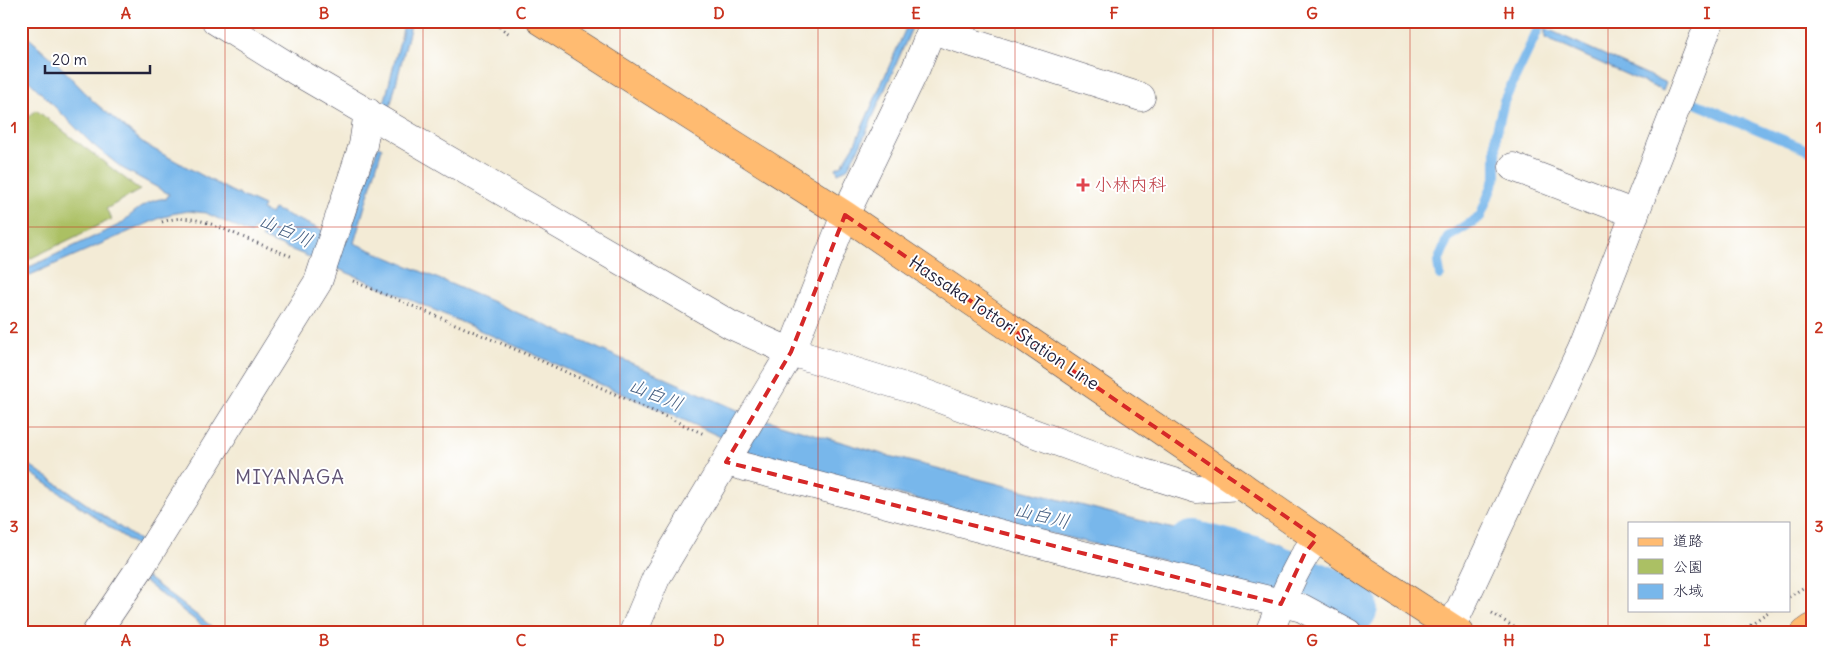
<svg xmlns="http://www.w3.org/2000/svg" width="1833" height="654" font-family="Delius,'Klee One',sans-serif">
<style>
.green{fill:#abc064;stroke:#667150}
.water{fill:#78b7eb;stroke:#4d6c93}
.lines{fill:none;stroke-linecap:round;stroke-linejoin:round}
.stream{stroke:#78b7eb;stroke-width:10}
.river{stroke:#78b7eb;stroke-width:62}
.minor-casing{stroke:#414052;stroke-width:29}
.major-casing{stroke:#414052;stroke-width:29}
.highway-casing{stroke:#414052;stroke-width:29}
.path{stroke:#414052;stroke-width:3;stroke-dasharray:1 4;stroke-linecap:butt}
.minor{stroke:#fff;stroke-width:28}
.major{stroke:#ffbb71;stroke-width:28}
.highway{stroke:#ffbb71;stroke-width:28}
.marked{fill:none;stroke:#d62828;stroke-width:4;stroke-dasharray:10 6;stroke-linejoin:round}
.grid{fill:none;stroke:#c8321e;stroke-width:1;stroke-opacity:0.55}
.health-dot{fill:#e0444e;stroke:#fff;stroke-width:2}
.labels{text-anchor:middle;stroke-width:4;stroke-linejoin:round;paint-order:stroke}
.health-label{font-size:18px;fill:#be3a42;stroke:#fff;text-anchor:start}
.street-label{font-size:18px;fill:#22223b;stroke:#fff}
.water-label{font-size:19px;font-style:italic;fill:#445e81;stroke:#fff}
.quarter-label{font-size:20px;letter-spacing:1px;fill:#615475;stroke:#fff}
.neatline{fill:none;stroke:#c8321e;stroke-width:2}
.grid-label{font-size:16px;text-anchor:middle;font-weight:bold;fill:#c8321e}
</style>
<rect width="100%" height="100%" fill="#fff"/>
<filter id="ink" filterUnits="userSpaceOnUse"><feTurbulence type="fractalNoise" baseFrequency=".02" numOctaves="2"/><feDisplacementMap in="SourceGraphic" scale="10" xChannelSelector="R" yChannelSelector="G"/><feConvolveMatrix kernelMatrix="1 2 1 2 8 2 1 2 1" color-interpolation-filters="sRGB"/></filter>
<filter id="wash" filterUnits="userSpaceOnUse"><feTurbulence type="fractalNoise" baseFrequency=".0096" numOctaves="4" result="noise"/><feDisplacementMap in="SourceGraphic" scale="20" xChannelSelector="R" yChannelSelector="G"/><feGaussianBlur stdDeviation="1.12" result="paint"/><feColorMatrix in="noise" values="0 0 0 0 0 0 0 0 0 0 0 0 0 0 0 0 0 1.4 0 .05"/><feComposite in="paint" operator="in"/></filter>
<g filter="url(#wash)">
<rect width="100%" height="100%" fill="#f3ebd6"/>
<path class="green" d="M36,110L140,190L106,209L112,219L21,263V192L28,189L21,181V124Z"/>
<path class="water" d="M405,21H412L388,115L382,112Z
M909,21H915L861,144L847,169L838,173L836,168L842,165L854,146Z
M1545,28L1666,83L1663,91L1545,38Z
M21,31L56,62L94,102L146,145L231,191L264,206L262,210L271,214L274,209L347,241L378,146L382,148L354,243L493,302L742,412L780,424L889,456L1205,537L1239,545L1270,541L1283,545C1284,562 1279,572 1271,586L1023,527L759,457C706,427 649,406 593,381C484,332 374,282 262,238L263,233L254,229L251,234L206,213L188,211L171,214V215L160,218L21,279V271L121,224C132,213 151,197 166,199L169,194L122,168L91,143L21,73Z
M21,459L143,543L140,548L21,466Z
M147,577L220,633H212L144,581Z"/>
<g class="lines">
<path class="stream" d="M1695,103L1812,152
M1440,275L1438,262L1448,237L1480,217L1496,176V135L1504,101L1542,21"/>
<path class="river" d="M1194,552L1249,566L1347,606"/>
</g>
</g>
<g filter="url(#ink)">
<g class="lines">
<defs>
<path id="minor" d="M216,21L296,71L731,325L791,352L921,392L1132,469L1196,489L1242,486
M932,30L1141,97
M1513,167L1635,214
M726,462L1071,552L1302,608L1348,633
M1451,628L1582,349L1710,21
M96,633L140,568L318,282L363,145L368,112
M633,633L656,578L791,352L845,215L916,68L935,21
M1269,633C1283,600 1294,566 1317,538"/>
<path id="major" d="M541,21L845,215L1242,486L1364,571L1460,633"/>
<path id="highway" d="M1805,633L1812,628"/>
</defs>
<use href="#minor" class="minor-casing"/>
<use href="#major" class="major-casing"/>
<use href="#highway" class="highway-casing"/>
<path class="path" d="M491,21L511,35
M162,222C190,212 214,225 240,236C257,243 275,250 293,257
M353,281L517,350L704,434
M1789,597L1812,582
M1492,613L1523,633
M1738,633L1771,610"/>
<use href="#minor" class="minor"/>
<use href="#major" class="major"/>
<use href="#highway" class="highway"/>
</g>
</g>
<path class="marked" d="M845,215L1317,538L1305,553L1281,604L726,462L791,352Z"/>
<path class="grid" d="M225,21V633M423,21V633M620,21V633M818,21V633M1015,21V633M1213,21V633M1410,21V633M1608,21V633M21,227H1812M21,427H1812"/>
<path class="health-dot" d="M1080.5 177.5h5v5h5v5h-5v5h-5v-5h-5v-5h5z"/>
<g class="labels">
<g class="health-label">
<text x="1094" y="191">小林内科</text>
</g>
<g class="street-label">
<text transform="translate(1004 323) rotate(34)" y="6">Hassaka Tottori Station Line</text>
</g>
<g class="water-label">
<text transform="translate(286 230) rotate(24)" y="7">山白川</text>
<text transform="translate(656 394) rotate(22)" y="7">山白川</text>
<text transform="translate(1042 515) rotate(14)" y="7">山白川</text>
</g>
<g class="quarter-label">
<text x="290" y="484">MIYANAGA</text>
</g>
</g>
<rect width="1833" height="654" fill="none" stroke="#fff" stroke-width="55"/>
<rect x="1628" y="522" width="162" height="90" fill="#ffffff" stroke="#a7a7b1"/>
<rect x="1638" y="538" width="25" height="8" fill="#ffbb71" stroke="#a7a7b1"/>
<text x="1673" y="546" font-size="15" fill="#22223b">道路</text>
<rect x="1638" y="559" width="25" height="15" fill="#abc064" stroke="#a7a7b1"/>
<text x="1673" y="572" font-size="15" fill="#22223b">公園</text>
<rect x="1638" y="584" width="25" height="15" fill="#78b7eb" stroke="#a7a7b1"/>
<text x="1673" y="596" font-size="15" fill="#22223b">水域</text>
<path d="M45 65v8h105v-8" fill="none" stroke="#22223b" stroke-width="2.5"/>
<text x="52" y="65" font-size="15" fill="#22223b" stroke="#ffffff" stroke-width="4" paint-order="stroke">20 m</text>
<rect x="28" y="28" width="1778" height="598" class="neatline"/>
<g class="grid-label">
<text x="126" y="19">A</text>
<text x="324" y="19">B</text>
<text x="521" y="19">C</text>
<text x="719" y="19">D</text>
<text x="916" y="19">E</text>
<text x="1114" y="19">F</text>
<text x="1312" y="19">G</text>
<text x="1509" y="19">H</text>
<text x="1707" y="19">I</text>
<text x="14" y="133">1</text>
<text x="1819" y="133">1</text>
<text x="14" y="333">2</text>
<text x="1819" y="333">2</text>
<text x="14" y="532">3</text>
<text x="1819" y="532">3</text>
<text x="126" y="646">A</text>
<text x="324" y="646">B</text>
<text x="521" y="646">C</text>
<text x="719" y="646">D</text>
<text x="916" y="646">E</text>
<text x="1114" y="646">F</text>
<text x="1312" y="646">G</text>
<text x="1509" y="646">H</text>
<text x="1707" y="646">I</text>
</g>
</svg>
